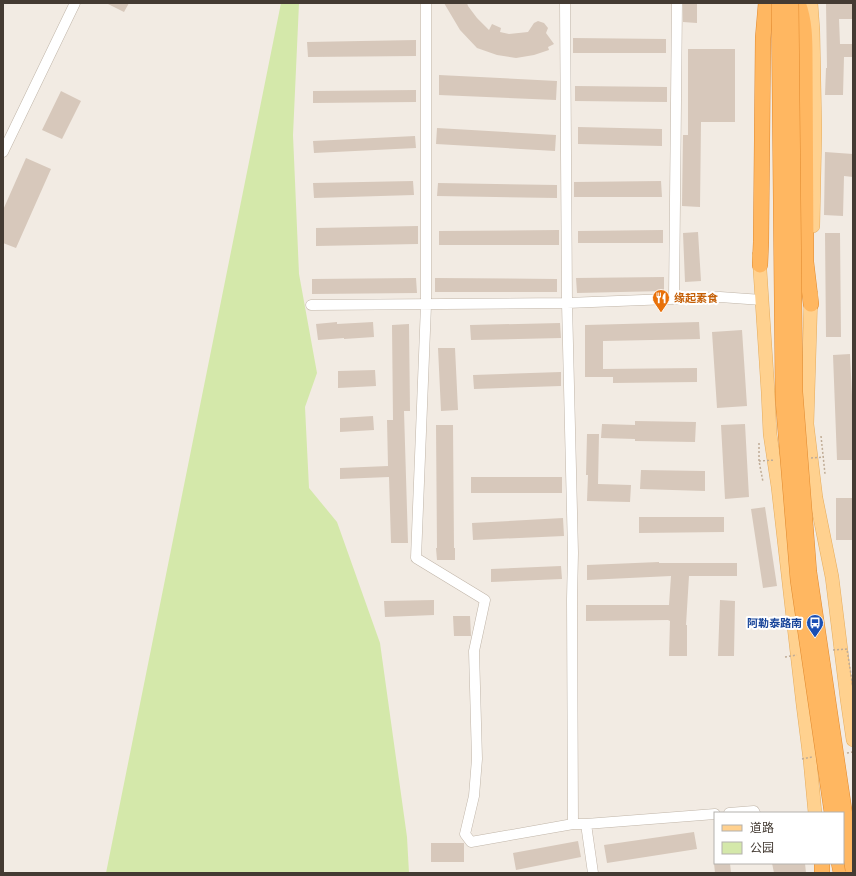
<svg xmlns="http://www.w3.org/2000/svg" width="856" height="876" font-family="Rubik,'Noto Sans SC',sans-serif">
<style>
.green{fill:#d4e8aa}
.building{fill:#d7c8bb}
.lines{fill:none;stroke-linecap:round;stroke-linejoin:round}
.minor-casing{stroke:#c0b5a8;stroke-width:11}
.major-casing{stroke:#e6ac5c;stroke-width:14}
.highway-casing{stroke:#e1892e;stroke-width:16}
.path{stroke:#c0ac96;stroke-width:1.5;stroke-dasharray:2 2;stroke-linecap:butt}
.minor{stroke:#fff;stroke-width:10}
.major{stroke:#ffd18f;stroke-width:13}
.highway{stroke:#ffb761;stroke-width:15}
.highway-bridge-casing{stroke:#e1892e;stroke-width:16;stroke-linecap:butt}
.path-bridge{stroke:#c0ac96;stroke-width:1.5;stroke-dasharray:2 2;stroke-linecap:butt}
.highway-bridge{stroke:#ffb761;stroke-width:15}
.labels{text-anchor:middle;stroke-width:4;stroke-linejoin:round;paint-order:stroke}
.food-label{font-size:11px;font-weight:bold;fill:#c56008;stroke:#fff;text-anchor:start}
.transit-label{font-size:11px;font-weight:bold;fill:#164399;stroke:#fff;text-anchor:end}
</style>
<rect width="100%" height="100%" fill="#f2ebe3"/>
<path class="green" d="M281,3H299L293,135L299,274L317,373L305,407L309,488L337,522L380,643L407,837L409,873H106Z"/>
<path class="building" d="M106,3H129L124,12Z
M444,3H467L468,6L477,18L489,30L492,24L501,28L500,32L509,34L528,32L534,23L538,21L544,23L548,28L546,33L554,44L548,47L549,50L534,55L516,58L497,55L477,48L460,30Z
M683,3H697V23L683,22Z
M826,3L853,4V19H839L840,44H853V57H844L843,95H825L826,68H827Z
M573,38L666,39V53H573Z
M416,40V56L308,57L307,42Z
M688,49H735V122H701L700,207L682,206L683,135H688Z
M439,75L557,81L556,100L439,95Z
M575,86L667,87V102L575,101Z
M416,90V102L313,103V91Z
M61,91L81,101L62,139L42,130Z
M578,127L662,129V146L578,144Z
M437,128L556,135L555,151L436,144Z
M415,136L416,148L314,153L313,141Z
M825,152L853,154V177L844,176L843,216L824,215Z
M26,158L51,169L16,248L3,243V210Z
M413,181L414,195L314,198L313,183Z
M661,181L662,197H574V182Z
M438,183L557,185V198L437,196Z
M418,226V244L316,246V228Z
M559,230V245H439V231Z
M663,230V243H578V231Z
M698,232L701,281L685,282L683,233Z
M825,233H840L841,337H826Z
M664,277V291L577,293L576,278Z
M416,278L417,293L312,294V279Z
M435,278L557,279V292H435Z
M337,322V324L373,322L374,337L344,339V338L318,340L316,324Z
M699,322L700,339L603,341V369L697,368V382L613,383V377H585V325Z
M560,323L561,338L471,340L470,325Z
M409,324L410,411H404L408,543H391L389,477L340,479V468L388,466L387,420H393L392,325Z
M742,330L747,406L717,408L712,332Z
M438,348H455L458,410L441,411Z
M850,354L853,417V460H837L833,355Z
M375,370L376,386L338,388V371Z
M561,372V386L474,389L473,375Z
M373,416L374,430L340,432V418Z
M635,421L696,422L695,442L635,441V439L601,438L602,424L635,425Z
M745,424L749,497L725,499L721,425Z
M436,425H453L454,548H455V560H437L436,548H437Z
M587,434H599L598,484L631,485L630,502L587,501L588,475H586Z
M641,470L705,471V491L640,489Z
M471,477H562V493H471Z
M836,498H853V540H836Z
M765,507L777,586L763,588L751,509Z
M639,517H724V532L639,533Z
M563,518L564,536L473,540L472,523Z
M659,562V563H737V576H689L686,625H687V656H669L670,621L668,620L586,621V605H669L671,576L587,580V565Z
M561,566L562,579L491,582V569Z
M434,600V615L385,617L384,601Z
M720,600L735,601L734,656H718Z
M453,616H470L471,636H454Z
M694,832L697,849L607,863L604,845Z
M578,841L581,857L516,870L513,853Z
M431,843H464V862H431Z
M714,863H730L731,873H715Z
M772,863H805L806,873H774Z"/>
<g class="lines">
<defs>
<path id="minor" d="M426,3V305L416,558L485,600L474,651L477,759L474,796L465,834L471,842L573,824H586L715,814
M565,3L567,303L573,553L572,599L573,824
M3,152L75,3
M674,299L677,3
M311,305L567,303L720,297L762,300
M729,813L754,811L755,813
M586,824L593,873"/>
<path id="major" d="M811,3L813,30L815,130L813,226
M759,255L768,392L770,434L778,487L803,705L810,760L815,813
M811,294L807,424L816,498L832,577L847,699L853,740"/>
<path id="highway" d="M798,3C805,21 805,40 805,59L806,262L811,304
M760,265L761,242L763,38L766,3
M839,863L841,873
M822,864V873"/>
</defs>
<use href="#minor" class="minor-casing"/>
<use href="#major" class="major-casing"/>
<use href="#highway" class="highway-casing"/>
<path class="path" d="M821,436L825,474
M759,443V461L763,482"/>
<use href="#minor" class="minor"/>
<use href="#major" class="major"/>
<use href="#highway" class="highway"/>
<defs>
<path id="highway-bridge" d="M779,3L783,399L798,580L832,813
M791,3L795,392L809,572L853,870"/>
</defs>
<use href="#highway-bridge" class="highway-bridge-casing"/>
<path class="path-bridge" d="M811,458L824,457
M759,461L775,460
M833,650L847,649L853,688
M785,657L797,655
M847,753L853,752
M802,759L812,757"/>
<use href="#highway-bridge" class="highway-bridge"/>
</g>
<defs>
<symbol id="restaurant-pin" viewBox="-11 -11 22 30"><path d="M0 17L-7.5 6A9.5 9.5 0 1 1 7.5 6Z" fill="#e8710a" stroke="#fff"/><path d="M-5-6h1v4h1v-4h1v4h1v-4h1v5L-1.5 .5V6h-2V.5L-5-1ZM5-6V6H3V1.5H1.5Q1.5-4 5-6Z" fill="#fff"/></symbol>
<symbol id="bus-pin" viewBox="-11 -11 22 30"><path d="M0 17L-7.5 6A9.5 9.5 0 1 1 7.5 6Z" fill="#1a4fb4" stroke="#fff"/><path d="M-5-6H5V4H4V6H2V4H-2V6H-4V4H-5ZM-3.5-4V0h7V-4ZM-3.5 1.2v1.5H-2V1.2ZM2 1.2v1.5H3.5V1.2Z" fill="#fff"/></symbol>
</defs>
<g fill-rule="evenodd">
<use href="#restaurant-pin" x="651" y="288" width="20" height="27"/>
<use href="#bus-pin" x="805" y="613" width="20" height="27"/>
</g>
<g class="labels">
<g class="food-label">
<text x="674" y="302">缘起素食</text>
</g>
<g class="transit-label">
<text x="802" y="627">阿勒泰路南</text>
</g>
</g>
<rect width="856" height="876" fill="none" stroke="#443b33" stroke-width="8"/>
<rect x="714" y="812" width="130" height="52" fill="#ffffff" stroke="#b4b1ad"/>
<rect x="722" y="825" width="20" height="6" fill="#ffd18f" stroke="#b4b1ad"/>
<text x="750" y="832" font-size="12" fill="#443b33">道路</text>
<rect x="722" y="842" width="20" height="12" fill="#d4e8aa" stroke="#b4b1ad"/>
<text x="750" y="852" font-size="12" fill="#443b33">公园</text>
</svg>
